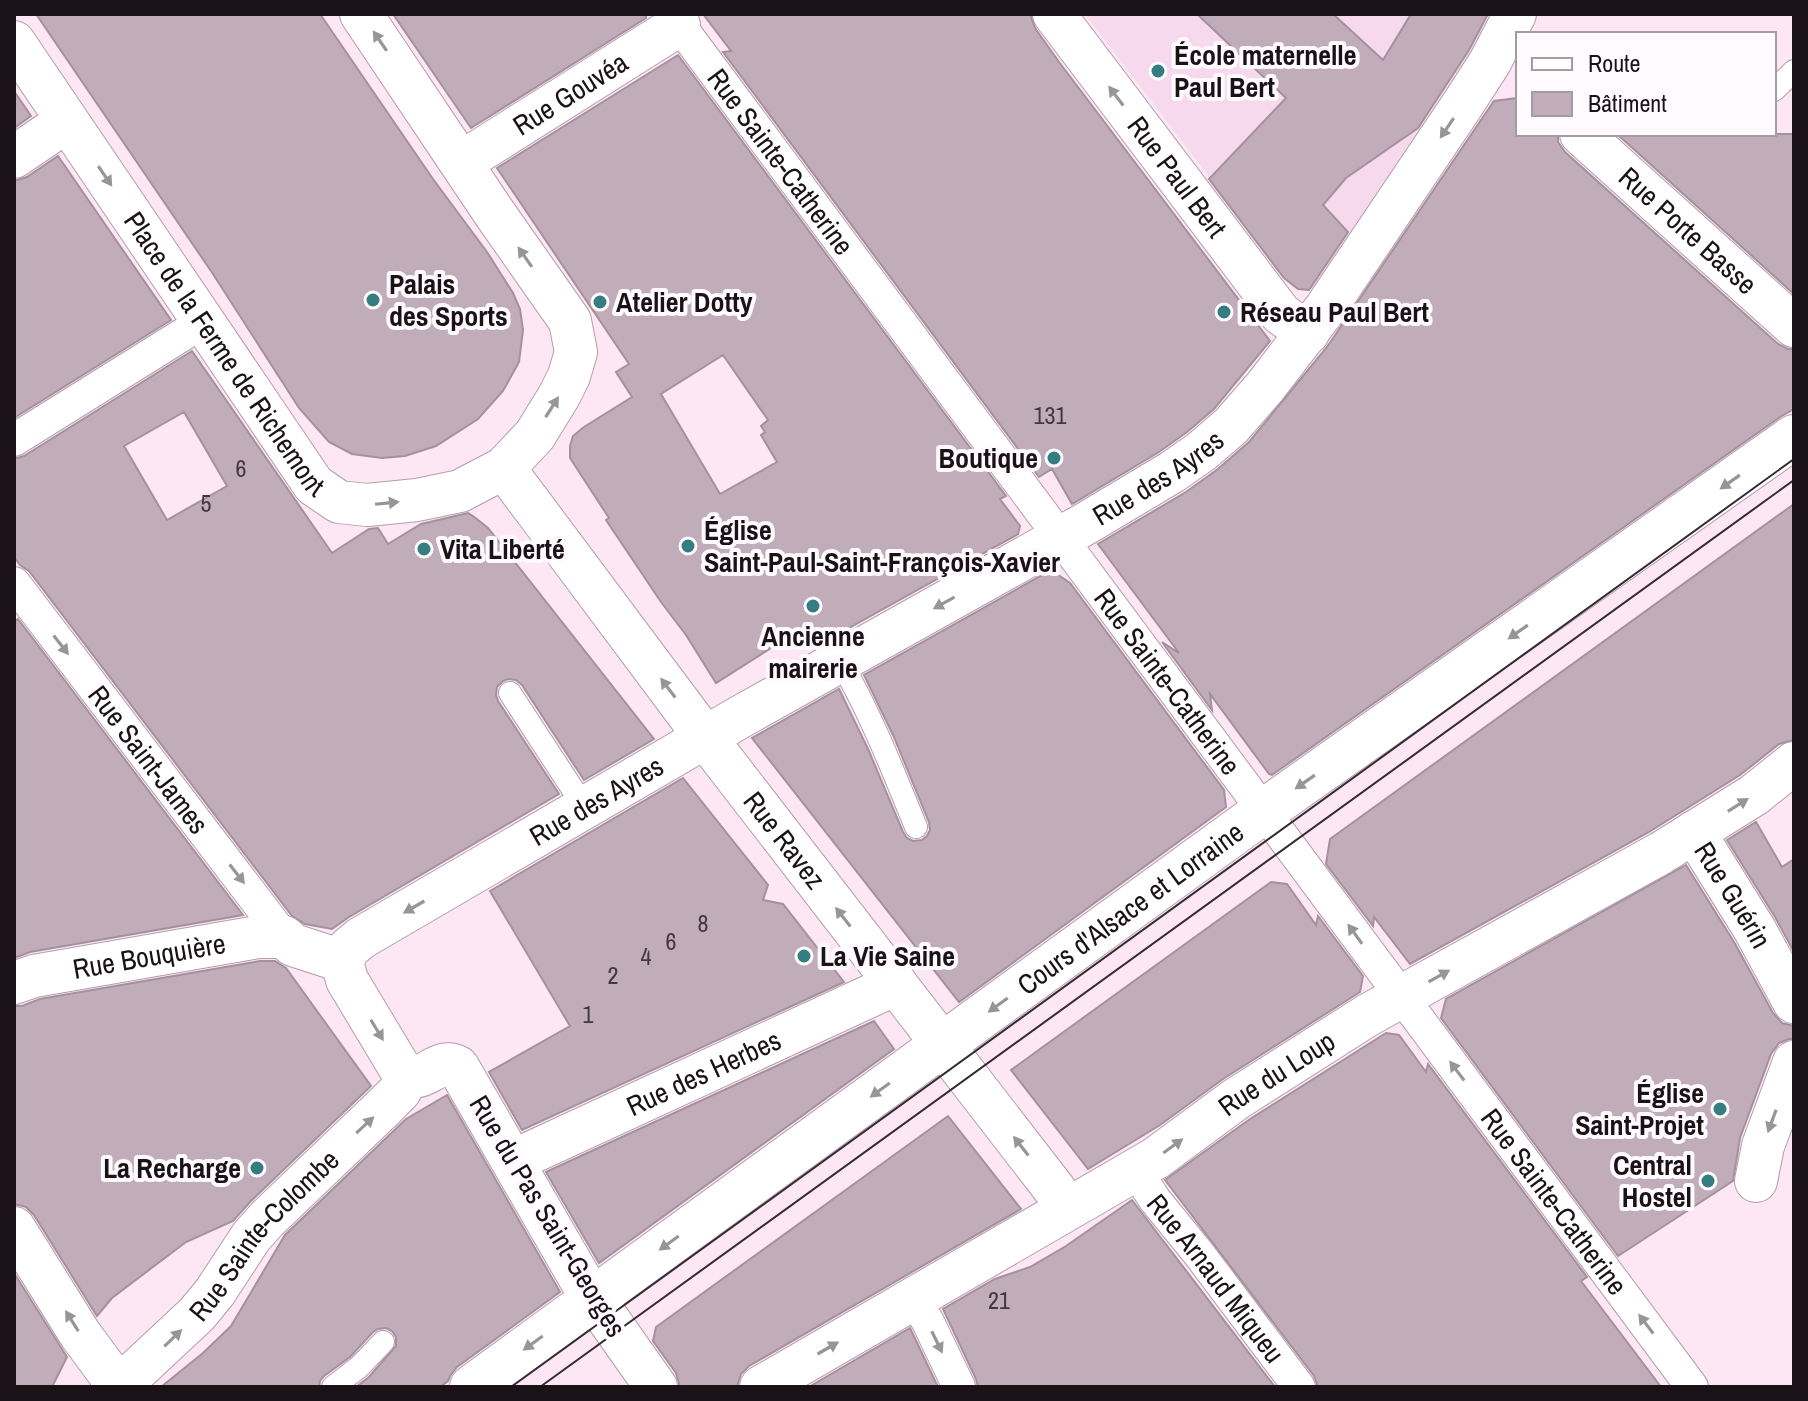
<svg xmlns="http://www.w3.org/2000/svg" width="1808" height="1401" font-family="'Archivo Narrow',sans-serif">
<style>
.built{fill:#f6d9ec}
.building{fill:#c1acb9;stroke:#a5909e;stroke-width:2;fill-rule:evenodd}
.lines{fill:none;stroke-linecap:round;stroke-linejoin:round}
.service-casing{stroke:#b29eab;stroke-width:24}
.pedestrian-casing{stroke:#b29eab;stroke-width:34}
.minor-casing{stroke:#b29eab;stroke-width:44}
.tertiary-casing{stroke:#b29eab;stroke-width:46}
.service{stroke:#fff;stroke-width:22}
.pedestrian{stroke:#fff;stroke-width:32}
.minor{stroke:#fff;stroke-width:42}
.tertiary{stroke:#fff;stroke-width:44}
.tram{stroke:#342b31;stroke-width:2}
.oneway{fill:#989497}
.poi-dot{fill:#347d80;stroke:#fffafd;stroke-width:3}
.labels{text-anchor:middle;stroke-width:8;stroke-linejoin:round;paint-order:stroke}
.number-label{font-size:24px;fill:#443840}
.poi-label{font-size:28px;font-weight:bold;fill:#1a1217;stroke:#fffafd;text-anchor:start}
.street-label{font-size:28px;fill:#1a1217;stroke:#fffafd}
</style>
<rect width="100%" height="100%" fill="#fde7f5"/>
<path class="built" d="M1085,14H1465L1486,29L1425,129L1314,289L1305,290L1298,289L1289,282Z"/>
<path class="building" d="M36,14H320L433,179L487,252L513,293L520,309L523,330L519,362L503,391L478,419L436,446L405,456L382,458L352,454L329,442L299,408L213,274Z
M393,14H646V18L471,128Z
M703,14H1030L1035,28L1059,62L1270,341L1214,409L1187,432L1159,452L1072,504L1052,469L1039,477L723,52L731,51Z
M1197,14H1333L1383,60L1411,14H1488L1469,50L1418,128L1346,178L1323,205L1348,232L1309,290L1298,289L1284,278L1209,179L1286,98Z
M678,55L1006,496L1000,499L1020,526L1018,534L813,648L801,629L716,683L686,635L661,602L606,520L609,518L570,458V446L573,436L584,427L632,397L616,372L629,364L497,168ZM723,355L768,420L761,426L765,432L761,435L777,462L720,494L661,394Z
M14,91L31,116L14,128Z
M1518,98V134H1558V142L1565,152L1778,344L1788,349H1794V409L1780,417L1272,775L1269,774L1210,694L1212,710L1162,642L1179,653L1098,544L1186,492L1218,469L1249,442L1327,347L1494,101Z
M1617,134H1794V294Z
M58,156L171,320L14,418V181L27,177Z
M192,351L332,553L369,529L378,528L388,544L421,524L468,513L473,516L488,528L654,739L584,780L522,685L516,680L508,679L503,681L497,687L496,695L498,701L559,794L349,917L332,929L305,924L292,916L29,571L20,565L14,557V459L24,456ZM184,412L227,486L167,520L124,446Z
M1794,504V740L1779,744L1740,775L1649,832L1410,964L1374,917L1373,926L1326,864L1330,839Z
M1051,570L1070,583L1224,790L1226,807L959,1002L752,738L839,689L868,749L903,832L907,838L913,841L922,840L927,836L930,830L929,822L894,737L864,675Z
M18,619L243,915L30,952L14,958V622Z
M683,778L768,885L763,900L783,904L844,982L522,1130L489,1072L570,1026L490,891Z
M1756,822L1782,867L1794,859V952L1775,917L1727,840Z
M1686,865L1734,942L1773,1013L1782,1023L1794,1026V1039H1789L1779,1043L1771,1054L1740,1138L1733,1181L1618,1256L1441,1018L1446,999Z
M1271,882L1287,884L1316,925L1318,916L1363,976L1360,992L1223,1079L1160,1125L1088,1169L1011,1070Z
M260,961H275L286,968L371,1086L250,1202L233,1221L186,1242L112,1298L97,1316L34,1215L26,1207L14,1204V1006H22L40,999Z
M874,1021L894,1049L599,1263L546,1172Z
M1386,1033L1399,1035L1426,1072L1428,1064L1587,1277L1581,1281L1661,1387H1318L1314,1376L1165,1180L1250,1119Z
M447,1095L560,1292L457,1367L450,1376L448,1381L440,1387H356L369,1377L396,1346V1337L392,1331L386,1328L378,1329L373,1332L350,1357L324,1376L320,1381L319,1387H161L203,1353L231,1326L285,1235L406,1119Z
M948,1116L1021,1209L749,1366L741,1374L737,1387H680L676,1373L653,1341L656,1327Z
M1132,1200L1275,1387H978L976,1379L943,1309L995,1279L1030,1267L1066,1246Z
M14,1273L67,1357L52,1387H14Z
M910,1328L938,1387H809Z"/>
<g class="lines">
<defs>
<path id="service" d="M1774,90L1794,71
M840,661C871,714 893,771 916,827
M510,693L585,808
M333,1387L359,1367L383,1342"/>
<g id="pedestrian">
<path id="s1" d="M671,14L1692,1387"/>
<path d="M14,440L203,322"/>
<path id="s2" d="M14,583L284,937"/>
<path id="s3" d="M1135,1169L1155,1200L1199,1254L1299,1387"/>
<path d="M914,1298L928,1322L959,1387"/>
</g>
<g id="minor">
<path id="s4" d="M1054,14L1281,314L1308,333"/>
<path id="s5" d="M14,42L314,485L339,502L367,505L417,500L460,491L504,468L535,435L559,396L569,376L576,352L570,321L495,214L361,14"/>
<path id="s6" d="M1581,134L1794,326"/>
<path d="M14,157L67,121"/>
<path id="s7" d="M462,162L679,25"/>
<path id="s8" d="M504,468L705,737L1055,1190L1066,1209"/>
<path id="s9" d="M1694,832L1755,930L1794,1002"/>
<path id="s10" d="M14,983L34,976L258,937H284L293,945L342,961"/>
<path id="s11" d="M513,1161L896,984"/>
<path d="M1756,1181L1763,1146L1794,1062"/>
<path d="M14,1228L80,1334L119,1387"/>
<path id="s12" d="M112,1387L136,1371L197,1314L215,1292L251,1237L267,1219L384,1107L400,1091L406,1076"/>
<path id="s13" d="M656,1387L582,1282L458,1067C436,1054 422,1091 401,1070L347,980L342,961L349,948L361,938L740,717L1085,524L1172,472L1202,451L1231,426L1265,387L1325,309L1463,104L1490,62L1515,14"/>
<path id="s14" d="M761,1387L1156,1158L1236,1099L1368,1015L1661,853L1754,795L1794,763"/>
</g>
<g id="tertiary">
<path id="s15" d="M472,1387L1264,811L1794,437"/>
</g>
</defs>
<use href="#service" class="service-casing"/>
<use href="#pedestrian" class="pedestrian-casing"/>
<use href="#minor" class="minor-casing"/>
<use href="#tertiary" class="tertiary-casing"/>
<use href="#service" class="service"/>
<use href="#pedestrian" class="pedestrian"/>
<use href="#minor" class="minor"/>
<use href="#tertiary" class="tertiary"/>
<path class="tram" d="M511,1387L1794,459
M540,1387L1794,480"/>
</g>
<defs><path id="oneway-solid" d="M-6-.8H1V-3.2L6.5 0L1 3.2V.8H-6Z" transform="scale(2)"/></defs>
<g class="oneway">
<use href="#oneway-solid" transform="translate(380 41) rotate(-124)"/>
<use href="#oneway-solid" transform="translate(1116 96) rotate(-127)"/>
<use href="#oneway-solid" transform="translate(1447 128) rotate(124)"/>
<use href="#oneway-solid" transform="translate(105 176) rotate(56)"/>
<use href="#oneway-solid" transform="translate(525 257) rotate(-125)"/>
<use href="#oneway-solid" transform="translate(552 407) rotate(-58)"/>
<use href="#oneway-solid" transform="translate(1730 482) rotate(145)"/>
<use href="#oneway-solid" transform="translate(387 503) rotate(-6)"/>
<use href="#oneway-solid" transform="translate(944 603) rotate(151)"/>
<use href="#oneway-solid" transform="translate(1518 632) rotate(145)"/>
<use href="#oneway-solid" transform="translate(61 645) rotate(52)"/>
<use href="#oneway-solid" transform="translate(668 688) rotate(-127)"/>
<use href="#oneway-solid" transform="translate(1305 782) rotate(145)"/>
<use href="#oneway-solid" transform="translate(1738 805) rotate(-32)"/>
<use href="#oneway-solid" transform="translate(237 874) rotate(52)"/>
<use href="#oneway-solid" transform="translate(414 907) rotate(150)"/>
<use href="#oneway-solid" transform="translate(843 917) rotate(-128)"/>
<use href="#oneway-solid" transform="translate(1355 934) rotate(-126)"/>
<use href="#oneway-solid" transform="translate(1439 976) rotate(-29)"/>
<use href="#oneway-solid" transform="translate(998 1005) rotate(144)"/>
<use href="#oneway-solid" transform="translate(377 1030) rotate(59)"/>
<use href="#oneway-solid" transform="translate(1457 1071) rotate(-127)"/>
<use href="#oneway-solid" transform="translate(880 1090) rotate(144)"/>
<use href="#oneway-solid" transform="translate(1772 1121) rotate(110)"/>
<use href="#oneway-solid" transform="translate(365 1125) rotate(-43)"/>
<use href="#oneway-solid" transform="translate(1021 1146) rotate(-128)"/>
<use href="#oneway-solid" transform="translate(1173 1146) rotate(-36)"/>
<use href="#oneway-solid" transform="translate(669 1243) rotate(144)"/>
<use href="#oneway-solid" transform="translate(72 1321) rotate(-122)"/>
<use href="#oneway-solid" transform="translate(1646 1324) rotate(-127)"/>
<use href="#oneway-solid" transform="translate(173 1338) rotate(-44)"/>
<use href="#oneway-solid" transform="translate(937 1342) rotate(64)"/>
<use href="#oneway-solid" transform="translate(533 1343) rotate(144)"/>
<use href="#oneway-solid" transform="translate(828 1348) rotate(-30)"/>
</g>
<g class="poi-dot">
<circle cx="1158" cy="71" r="8"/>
<circle cx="373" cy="300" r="8"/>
<circle cx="600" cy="302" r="8"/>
<circle cx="1224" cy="312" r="8"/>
<circle cx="1054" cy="458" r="8"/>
<circle cx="688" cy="546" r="8"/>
<circle cx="424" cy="549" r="8"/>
<circle cx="813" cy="606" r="8"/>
<circle cx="804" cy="956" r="8"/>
<circle cx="1720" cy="1109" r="8"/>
<circle cx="257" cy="1168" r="8"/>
<circle cx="1708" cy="1181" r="8"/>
</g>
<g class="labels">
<g class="number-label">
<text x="1050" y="424">131</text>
<text x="241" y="477">6</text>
<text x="206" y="512">5</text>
<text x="703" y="932">8</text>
<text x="671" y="950">6</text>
<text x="646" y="965">4</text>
<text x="613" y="984">2</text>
<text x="588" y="1023">1</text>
<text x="999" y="1309">21</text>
</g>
<g class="poi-label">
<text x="1174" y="65">École maternelle<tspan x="1174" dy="32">Paul Bert</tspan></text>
<text x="389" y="294">Palais<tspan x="389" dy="32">des Sports</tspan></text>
<text x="616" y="312">Atelier Dotty</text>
<text x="1240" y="322">Réseau Paul Bert</text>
<text x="1038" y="468" text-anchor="end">Boutique</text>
<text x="704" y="540">Église<tspan x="704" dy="32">Saint-Paul-Saint-François-Xavier</tspan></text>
<text x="440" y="559">Vita Liberté</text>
<text x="813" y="646" text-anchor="middle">Ancienne<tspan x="813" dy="32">mairerie</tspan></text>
<text x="820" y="966">La Vie Saine</text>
<text x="1704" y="1103" text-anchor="end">Église<tspan x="1704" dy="32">Saint-Projet</tspan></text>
<text x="1692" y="1175" text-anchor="end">Central<tspan x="1692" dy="32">Hostel</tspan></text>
<text x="241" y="1178" text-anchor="end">La Recharge</text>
</g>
<g class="street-label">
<text dy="10" stroke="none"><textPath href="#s7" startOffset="128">Rue Gouvéa</textPath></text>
<text dy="10" stroke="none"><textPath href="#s1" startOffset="184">Rue Sainte-Catherine</textPath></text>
<text dy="10" stroke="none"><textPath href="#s4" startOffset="204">Rue Paul Bert</textPath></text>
<text dy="10" stroke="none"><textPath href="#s6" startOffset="144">Rue Porte Basse</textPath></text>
<text dy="10" stroke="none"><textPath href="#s5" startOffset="376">Place de la Ferme de Richemont</textPath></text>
<text dy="10" stroke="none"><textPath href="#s13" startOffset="1514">Rue des Ayres</textPath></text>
<text dy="10" stroke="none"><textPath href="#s1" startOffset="832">Rue Sainte-Catherine</textPath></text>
<text dy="10" stroke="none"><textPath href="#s2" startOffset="222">Rue Saint-James</textPath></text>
<text dy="10" stroke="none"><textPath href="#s13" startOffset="866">Rue des Ayres</textPath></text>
<text dy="10" stroke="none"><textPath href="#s8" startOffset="466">Rue Ravez</textPath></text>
<text dy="10" stroke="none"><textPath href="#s9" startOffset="74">Rue Guérin</textPath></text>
<text dy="10" stroke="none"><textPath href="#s15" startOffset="814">Cours d'Alsace et Lorraine</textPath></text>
<text dy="10" stroke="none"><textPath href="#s10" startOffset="138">Rue Bouquière</textPath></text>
<text dy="10" stroke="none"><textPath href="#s11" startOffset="210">Rue des Herbes</textPath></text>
<text dy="10" stroke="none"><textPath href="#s14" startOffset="604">Rue du Loup</textPath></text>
<text dy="10" stroke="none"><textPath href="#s1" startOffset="1480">Rue Sainte-Catherine</textPath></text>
<text transform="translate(548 1216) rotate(59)" y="10">Rue du Pas Saint-Georges</text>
<text dy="10" stroke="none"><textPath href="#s12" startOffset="216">Rue Sainte-Colombe</textPath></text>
<text dy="10" stroke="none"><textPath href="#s3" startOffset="136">Rue Arnaud Miqueu</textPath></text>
</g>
</g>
<rect width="1808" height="1401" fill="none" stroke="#1a1217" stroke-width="32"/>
<rect x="1516" y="32" width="260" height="104" fill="#fffafd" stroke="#a39da1" stroke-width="2"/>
<rect x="1532" y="58" width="40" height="12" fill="#ffffff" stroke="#a39da1" stroke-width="2"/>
<text x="1588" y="72" font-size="24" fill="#1a1217">Route</text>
<rect x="1532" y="92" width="40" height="24" fill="#c1acb9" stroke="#a39da1" stroke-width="2"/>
<text x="1588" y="112" font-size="24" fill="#1a1217">Bâtiment</text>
</svg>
